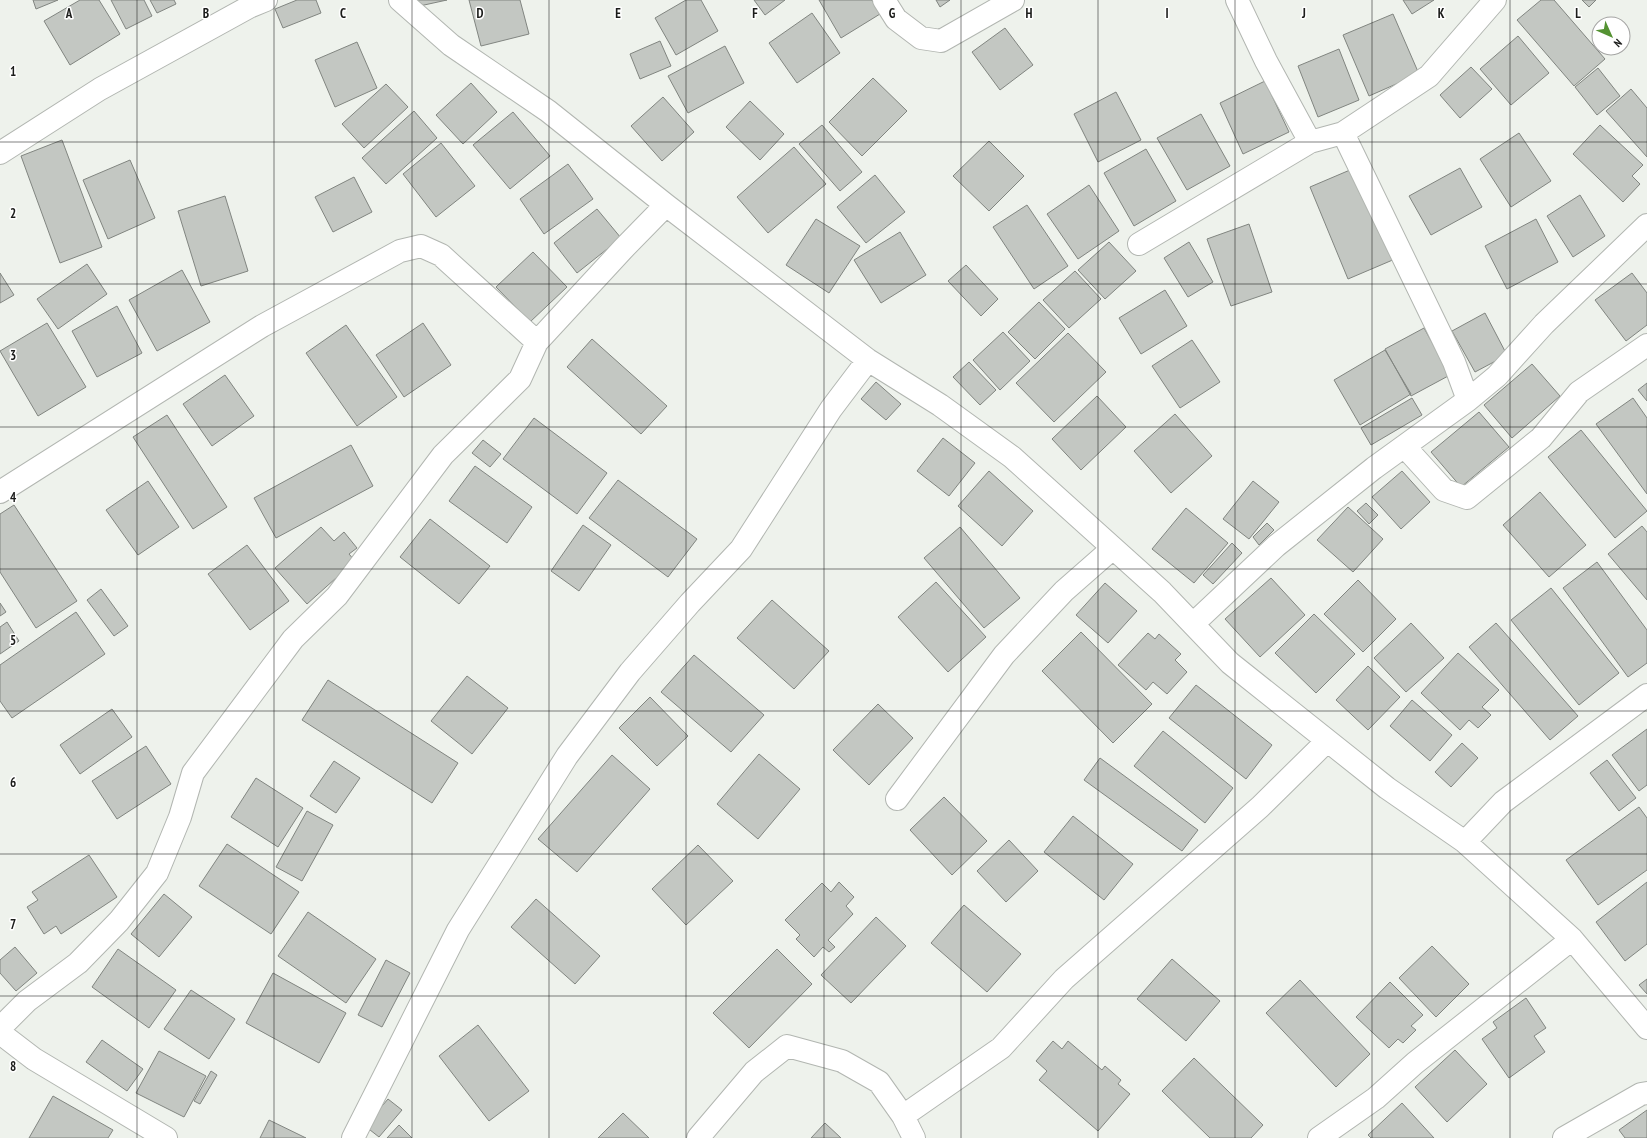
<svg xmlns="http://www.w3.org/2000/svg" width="1647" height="1138" font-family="'PT Sans Narrow',sans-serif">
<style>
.building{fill:#c3c7c2;stroke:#818580}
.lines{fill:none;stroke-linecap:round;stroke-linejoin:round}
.minor-casing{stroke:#b2b6b1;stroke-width:24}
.minor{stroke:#fff;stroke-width:22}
.grid{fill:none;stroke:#1b1c1a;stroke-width:1;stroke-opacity:0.55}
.grid-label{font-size:13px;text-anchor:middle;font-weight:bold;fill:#1b1c1a;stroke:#fff;stroke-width:3;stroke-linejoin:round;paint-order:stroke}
</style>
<rect width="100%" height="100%" fill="#eef2ec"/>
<path class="building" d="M33,0H58L36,9Z
M80,0H99L120,34L70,65L44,21Z
M111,0H144L152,16L126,29Z
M150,0H174L176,4L157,13Z
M297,0H316L321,13L283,28L275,9Z
M413,0H447L415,7Z
M469,0H520L529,34L481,46Z
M686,0H701L718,31L676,55L655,18Z
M754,0H785L765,15Z
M819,0H872L880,14L841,38Z
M936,0H950L940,7Z
M1403,0H1434L1412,14Z
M1541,0H1554L1605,59L1574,86L1517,20Z
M1582,0H1596L1589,7Z
M812,13L840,53L797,83L769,43Z
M1393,14L1419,74L1369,96L1343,35Z
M1005,28L1033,65L1000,90L972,52Z
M1518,36L1549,73L1511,105L1480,69Z
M660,41L671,66L640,79L630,54Z
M357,42L377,88L335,107L315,60Z
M725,46L744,83L688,113L668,76Z
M1339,49L1359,100L1318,117L1298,66Z
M1471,67L1492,89L1460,118L1440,95Z
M1598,68L1620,96L1597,115L1575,87Z
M873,78L907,111L862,156L829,122Z
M1265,81L1289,132L1243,154L1220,103Z
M471,83L497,112L463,144L436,115Z
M386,84L408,107L364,148L342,124Z
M1631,89L1647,108V157L1606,111Z
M1116,92L1141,140L1098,162L1074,114Z
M663,97L694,132L662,161L631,126Z
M750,101L784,134L760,160L726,127Z
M414,111L437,138L386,184L362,158Z
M513,112L550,156L510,189L473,145Z
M1201,114L1230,166L1187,190L1157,138Z
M822,125L862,172L840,191L799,144Z
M1600,125L1643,165L1632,176L1640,184L1623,202L1573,154Z
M1519,133L1551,181L1511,207L1480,159Z
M62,140L102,247L60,263L21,156Z
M989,141L1024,176L989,211L953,176Z
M441,143L475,186L436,217L403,174Z
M794,147L826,184L768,233L737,197Z
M1146,149L1176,201L1134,226L1104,173Z
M130,160L155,218L108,239L83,180Z
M568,164L593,199L544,234L520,199Z
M1357,167L1395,259L1348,279L1310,187Z
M1460,168L1482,207L1431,235L1409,196Z
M875,175L905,212L866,243L837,207Z
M354,177L372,212L333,232L315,197Z
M1089,185L1119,231L1078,259L1047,214Z
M1580,195L1605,236L1573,257L1547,216Z
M225,196L248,271L201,286L178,211Z
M1027,205L1068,266L1034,289L993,227Z
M597,209L621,238L577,273L554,243Z
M816,219L860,246L829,293L786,265Z
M1536,219L1558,262L1507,289L1485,246Z
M1249,224L1272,292L1231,306L1207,239Z
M900,232L926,275L881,303L854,260Z
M1109,242L1136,271L1105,299L1078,270Z
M1189,242L1213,282L1188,297L1164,258Z
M533,252L567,287L530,322L496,287Z
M87,264L107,294L58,329L37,299Z
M966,265L998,299L981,316L948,281Z
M182,270L210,322L157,351L129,300Z
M1075,271L1101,299L1069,328L1043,300Z
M0,273L14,295L0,303Z
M1632,273L1647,293V325L1626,341L1595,300Z
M1165,290L1187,326L1141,354L1119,318Z
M1039,302L1065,329L1035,359L1008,332Z
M117,306L142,353L97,377L72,331Z
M1485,313L1507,355L1475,372L1452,331Z
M47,323L86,387L38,416L0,351Z
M423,323L451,365L404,397L376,355Z
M346,325L397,397L357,426L306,353Z
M1424,328L1450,375L1411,396L1385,349Z
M1003,332L1030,361L1000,390L973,360Z
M1068,333L1106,372L1054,422L1016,383Z
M592,339L667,406L641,434L567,367Z
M1192,340L1220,382L1180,408L1152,366Z
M1385,350L1411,394L1360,425L1334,380Z
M969,362L996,390L980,405L953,377Z
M1532,364L1560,396L1512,438L1484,405Z
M225,375L254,416L212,446L183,404Z
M876,382L901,404L886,420L861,399Z
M1647,383V401L1638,390Z
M1097,396L1126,427L1081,470L1052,439Z
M1412,398L1422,415L1371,445L1361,428Z
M1633,398L1647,418V494L1596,424Z
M1479,412L1509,447L1461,487L1431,452Z
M1175,414L1212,456L1171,493L1134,451Z
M167,415L227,507L193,529L133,437Z
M534,418L607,473L577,514L503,459Z
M1581,430L1647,511L1615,538L1548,457Z
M943,438L975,463L949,496L917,471Z
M483,440L501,454L490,467L472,453Z
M351,445L373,486L276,538L254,498Z
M475,466L532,507L507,543L449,501Z
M989,471L1033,511L1002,546L958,506Z
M1402,471L1430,502L1401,529L1372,497Z
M618,480L697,539L668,577L589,518Z
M148,481L179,527L138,555L106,510Z
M1253,481L1279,502L1249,539L1223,519Z
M1540,492L1586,545L1549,577L1503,525Z
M1366,503L1378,515L1369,524L1357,511Z
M14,505L77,601L36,628L0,572V514Z
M1348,507L1383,539L1353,572L1317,540Z
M1186,508L1228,543L1194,583L1152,549Z
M430,519L490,566L459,604L400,557Z
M1267,523L1274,530L1259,545L1253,537Z
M583,525L611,545L579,591L551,571Z
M1642,526L1647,532V600L1608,554Z
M321,527L334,541L344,532L357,548L349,554L355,561L307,604L275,568Z
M960,527L1020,598L984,628L924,558Z
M1232,543L1242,553L1213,584L1203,575Z
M247,545L289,601L250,630L208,574Z
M1597,562L1647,630V663L1628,677L1563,588Z
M1271,578L1305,615L1260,657L1225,619Z
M1358,580L1396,619L1363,652L1324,614Z
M936,582L986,637L948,672L898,617Z
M1105,583L1137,611L1108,643L1076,615Z
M1551,588L1619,673L1579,705L1511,620Z
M101,589L128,626L114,636L87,600Z
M772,600L829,651L794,689L737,638Z
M0,603L6,612L0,616Z
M76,612L105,654L12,718L0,701V665Z
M1314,614L1355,654L1316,693L1275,653Z
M7,622L19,641L0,654V627Z
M1411,623L1444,658L1406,692L1374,658Z
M1496,623L1578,716L1550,740L1469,647Z
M1081,632L1152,704L1113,743L1042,671Z
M1148,633L1155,639L1159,634L1181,654L1175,660L1187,672L1167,694L1153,682L1146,690L1118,665Z
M1458,653L1499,690L1482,707L1491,715L1478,728L1469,720L1460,730L1421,693Z
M694,655L764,715L731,752L661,692Z
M1368,666L1400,697L1368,730L1336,700Z
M467,676L508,708L472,754L431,721Z
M328,680L458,763L432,803L302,720Z
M1196,685L1272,745L1246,779L1169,718Z
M650,697L688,736L657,766L619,728Z
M1412,700L1452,735L1430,761L1390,726Z
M878,704L913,738L869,785L833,750Z
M112,709L132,737L80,774L60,745Z
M1647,729V785L1639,791L1612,755Z
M1163,731L1233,788L1205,823L1134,766Z
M1462,743L1478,758L1451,787L1435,772Z
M146,746L171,784L117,819L92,781Z
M759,754L800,789L758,839L717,804Z
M612,755L650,789L577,872L538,839Z
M1100,758L1198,830L1182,851L1084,780Z
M1607,760L1636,798L1619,811L1590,773Z
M334,761L360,778L336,813L310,796Z
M256,778L303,808L278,847L231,817Z
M944,797L987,841L952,875L910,830Z
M1639,807L1647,818V870L1598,905L1566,860Z
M307,811L333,825L302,881L276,867Z
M1073,816L1133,864L1104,900L1044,852Z
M1009,840L1038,871L1006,902L977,871Z
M227,844L299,892L271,934L199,886Z
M698,845L733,881L686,925L652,889Z
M89,855L117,897L61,934L56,926L44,934L27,907L38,900L32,892Z
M839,882L854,897L846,906L853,914L828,940L835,947L829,952L823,947L814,957L796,939L800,935L785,920L822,883L831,892Z
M1647,882V944L1625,961L1596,922Z
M164,894L192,917L159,957L131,934Z
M536,899L600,956L575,984L511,927Z
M964,905L1021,954L987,992L931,943Z
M308,912L376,959L346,1003L278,956Z
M876,917L906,946L851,1003L821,975Z
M1432,946L1469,984L1436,1017L1399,978Z
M15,947L37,973L16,991L0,973V960Z
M118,949L176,990L149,1028L92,987Z
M777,949L812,984L749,1048L713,1013Z
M1172,959L1220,1001L1186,1041L1137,999Z
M386,960L410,973L382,1027L358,1015Z
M273,973L346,1013L319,1063L246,1023Z
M1647,979V994L1639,985Z
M1300,980L1370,1054L1336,1087L1266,1013Z
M1390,982L1423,1015L1411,1026L1416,1030L1403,1043L1398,1039L1389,1048L1356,1017Z
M191,990L235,1019L209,1059L164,1029Z
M1526,998L1546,1028L1534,1036L1545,1052L1509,1078L1482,1039L1497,1028L1493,1022Z
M478,1025L529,1091L489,1121L439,1056Z
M102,1040L143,1069L127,1091L86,1062Z
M1053,1041L1062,1049L1068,1041L1102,1070L1105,1066L1121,1080L1118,1084L1130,1094L1098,1131L1039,1080L1047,1071L1036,1061Z
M1455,1050L1487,1084L1447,1122L1415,1087Z
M159,1051L206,1076L184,1117L136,1093Z
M1194,1058L1263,1125L1251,1138H1210L1162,1091Z
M211,1071L217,1075L200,1104L194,1101Z
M53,1096L113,1130L108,1138H29Z
M388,1099L402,1110L379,1137L365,1126Z
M1402,1103L1434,1138H1371L1368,1135Z
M1647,1110V1138H1625L1619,1130Z
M623,1113L649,1138H598Z
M269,1120L306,1138H260Z
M825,1123L841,1138H811Z
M399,1125L412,1138H387Z"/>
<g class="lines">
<defs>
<path id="minor" d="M400,0L451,45L548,111L666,205L868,360L940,405L1012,457L1162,592L1230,663L1387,788L1465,842L1572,939L1647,1028
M884,0L896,19L921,38L941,41L1013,0
M1237,0L1266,61L1310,142L1343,133L1429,76L1495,0
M1343,133L1454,362L1468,400
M0,153L100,89L249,7L266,0
M1139,244L1310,142
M1405,447L1444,490L1467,498L1541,438L1579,392L1647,345
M0,492L262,326L400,251L421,246L441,255L537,342L623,249L666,205
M1193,624L1276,546L1374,468L1468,400L1497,376L1544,324L1647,225
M897,799L1004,655L1064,591L1113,548
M1465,842L1503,802L1647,695
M0,1028L27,1001L78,963L119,921L157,873L180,817L193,773L293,639L337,596L443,455L520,379L537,342
M0,1033L34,1059L166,1138
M353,1138L458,930L567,756L630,672L690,603L741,549L831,409L868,360
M698,1138L754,1072L787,1046L842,1061L879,1082L903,1116
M914,1138L903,1116L1001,1048L1064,979L1260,807L1327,741
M1319,1138L1376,1098L1415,1063L1572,939
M1564,1138L1641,1094L1647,1093"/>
</defs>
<use href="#minor" class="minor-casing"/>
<use href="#minor" class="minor"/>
</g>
<path class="grid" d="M137,0V1138M274,0V1138M412,0V1138M549,0V1138M686,0V1138M824,0V1138M961,0V1138M1098,0V1138M1235,0V1138M1372,0V1138M1510,0V1138M0,142H1647M0,284H1647M0,427H1647M0,569H1647M0,711H1647M0,854H1647M0,996H1647"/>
<g class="grid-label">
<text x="69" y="18">A</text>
<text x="206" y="18">B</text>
<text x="343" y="18">C</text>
<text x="480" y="18">D</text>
<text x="618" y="18">E</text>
<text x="755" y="18">F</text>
<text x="892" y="18">G</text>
<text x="1029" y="18">H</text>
<text x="1167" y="18">I</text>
<text x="1304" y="18">J</text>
<text x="1441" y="18">K</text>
<text x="1578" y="18">L</text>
<text x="13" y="76">1</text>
<text x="13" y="218">2</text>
<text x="13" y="360">3</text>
<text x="13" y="502">4</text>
<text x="13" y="645">5</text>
<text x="13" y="787">6</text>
<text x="13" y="929">7</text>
<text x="13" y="1071">8</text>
</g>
<g transform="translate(1611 36) rotate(135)"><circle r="19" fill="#ffffff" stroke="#a4a4a3"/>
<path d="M0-3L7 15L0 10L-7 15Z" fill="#549232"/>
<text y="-6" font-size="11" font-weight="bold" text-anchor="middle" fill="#1b1c1a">N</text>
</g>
</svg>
